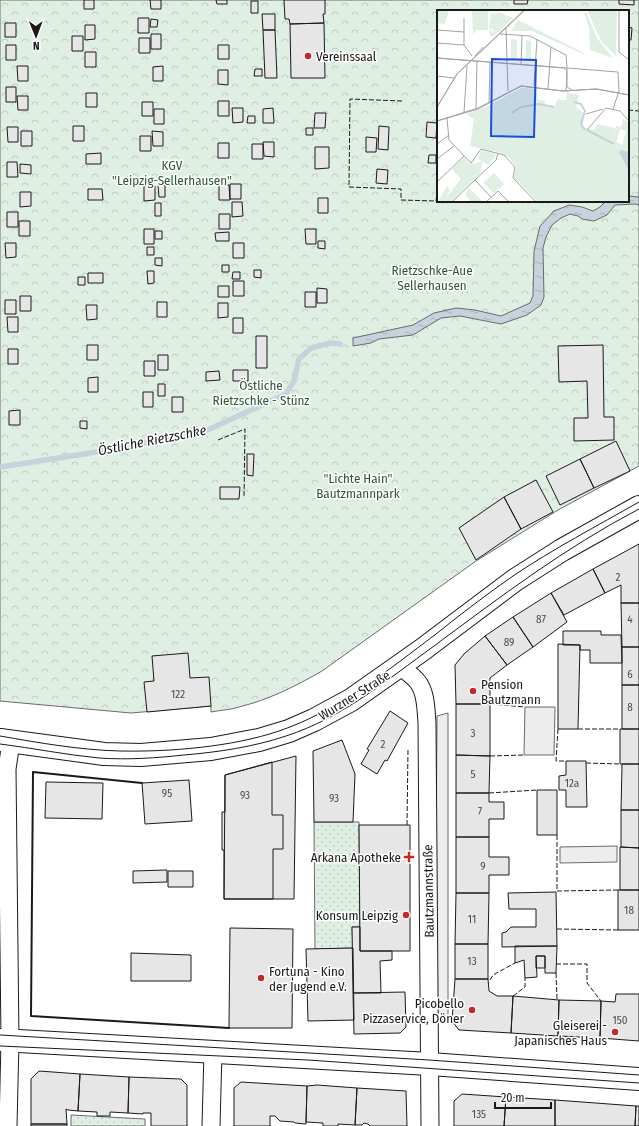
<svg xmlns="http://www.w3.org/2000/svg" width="639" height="1126" font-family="'Fira Sans Condensed',sans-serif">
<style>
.grass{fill:url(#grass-dots);stroke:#6a6a6a}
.park{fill:url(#park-crowns);stroke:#6a6a6a;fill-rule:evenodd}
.parking{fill:#ededed;stroke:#6a6a6a}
.water{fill:url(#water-ripples);stroke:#6a6a6a}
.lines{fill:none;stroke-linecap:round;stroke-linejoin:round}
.stream{stroke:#c6d2dc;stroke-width:5.5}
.building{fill:#e6e6e6;stroke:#1a1a1a}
.street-casing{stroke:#1a1a1a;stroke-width:19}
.secondary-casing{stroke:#1a1a1a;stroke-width:24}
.street{stroke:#fff;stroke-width:17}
.secondary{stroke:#fff;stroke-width:22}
.tram{stroke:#1a1a1a;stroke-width:1}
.fence{stroke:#1a1a1a;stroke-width:1;stroke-dasharray:5 2;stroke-linecap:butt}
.wall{stroke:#1a1a1a;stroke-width:2}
.poi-dot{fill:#c62828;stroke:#fff;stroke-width:1.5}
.labels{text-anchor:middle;stroke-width:3;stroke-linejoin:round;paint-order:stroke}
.number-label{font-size:11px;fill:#4d4d4d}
.poi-label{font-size:13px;fill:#1a1a1a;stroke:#fff;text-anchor:end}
.park-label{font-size:13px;fill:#2b5a34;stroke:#fff}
.street-label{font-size:13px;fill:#1a1a1a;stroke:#fff}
.water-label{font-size:14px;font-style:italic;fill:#1a1a1a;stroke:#fff}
.inset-river{fill:none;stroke:#c6d2dc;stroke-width:2}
.inset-road{fill:none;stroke:#a3a3a3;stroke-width:1}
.view{fill:#1d4ed8;fill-opacity:0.15;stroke:#1d4ed8;stroke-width:2}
.inset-edge{fill:none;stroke:#1a1a1a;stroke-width:2}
</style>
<defs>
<pattern id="grass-dots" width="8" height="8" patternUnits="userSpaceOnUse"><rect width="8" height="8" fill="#e0efe3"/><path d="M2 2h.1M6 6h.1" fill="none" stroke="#c0ccc2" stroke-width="1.8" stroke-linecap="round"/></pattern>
<pattern id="park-crowns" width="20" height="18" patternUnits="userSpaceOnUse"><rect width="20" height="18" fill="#e0efe3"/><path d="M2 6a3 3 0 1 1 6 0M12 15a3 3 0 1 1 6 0" fill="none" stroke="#c0ccc2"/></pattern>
<pattern id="water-ripples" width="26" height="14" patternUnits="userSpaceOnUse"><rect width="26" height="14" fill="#c6d2dc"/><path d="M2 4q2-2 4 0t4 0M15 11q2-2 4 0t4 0" fill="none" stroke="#aab4bc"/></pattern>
</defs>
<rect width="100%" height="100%" fill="#fff"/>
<path class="grass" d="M314,822H359L360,927H352L353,948L315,949Z
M71,1115L145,1119V1126H71Z"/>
<path class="park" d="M0,0H639V466L558,510L476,561L322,671C296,686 268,700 239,707C230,710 221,710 211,712V706L131,713L0,701ZM438,11H628V201H438Z"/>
<path class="parking" d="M525,707H555L554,755H524Z
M448,713V1018L435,1023L437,716Z
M617,846V862L560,863V847Z"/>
<path class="water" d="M628,196L639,197V205L635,204L615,205L607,215L594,221L582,219L578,216L570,214L561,218L552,225L546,237L543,248L544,297L541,305L527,315L501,324L460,316L441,318L413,335L379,339L371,343L353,346V338L413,325L434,313L456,308L475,310L501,316L530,303L533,296L534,251L540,226L554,211L569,205L582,207L593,211L600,207L606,201H628Z"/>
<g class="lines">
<path class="stream" d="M0,467L84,454L201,433L286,394L294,381L299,359L311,348L330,343L340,344"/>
</g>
<path class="building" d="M84,0H94V9H84Z
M150,0H161V9H151Z
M216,0H227V4H217Z
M284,0H325V14H323L324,23L290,24L289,19H285Z
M514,0H528L527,4H514Z
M619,0H634V5L619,4Z
M251,1H258V13H251Z
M262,14H275V30H263Z
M138,18H149V33H138Z
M151,19L158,20L157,27H150Z
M5,23H16V37H5Z
M324,23L325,78H291L290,24Z
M85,25H95V39L85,40Z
M628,27L632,28L631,40H628Z
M263,30H275L277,78H265Z
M151,34H161V49H151Z
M72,36H83V51H72Z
M139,38H150V53H139Z
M6,45H16V60H6Z
M218,45H229V59H218Z
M85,52H96V67H85Z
M17,66H28V81H18Z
M163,66V81H153V67Z
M255,69H262V76H254Z
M218,70H228V85L218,84Z
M6,87H16V102H6Z
M86,93H97V107H86Z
M17,96H28V110H18Z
M218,101H229V116H218Z
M142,102H153V116H142Z
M232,108H243V122L233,123Z
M273,108L274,123H263V109Z
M154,109H164V124H154Z
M315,113H326L325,128H314Z
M248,116H255V123H247Z
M427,122L437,123L436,138L426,137Z
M73,126H84V141H73Z
M379,126L389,127L388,150L378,149Z
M7,127H18V142H8Z
M306,128H313V135H306Z
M21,131H32V146H21Z
M152,131L163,132V146H153Z
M140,136H151V151H140Z
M366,137L377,138L376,152H366Z
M263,142H274V157L264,156Z
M218,143H229V158H218Z
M252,144H263V159H252Z
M315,147H329V168L315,169Z
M101,153V164H86V154Z
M429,155H436V163H428Z
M7,162H17L18,177H7Z
M20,164L31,165V174L20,173Z
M377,169L388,170L387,184L376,183Z
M230,184H241V199H230Z
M158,185H165V197H159Z
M219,185H229L230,200H219Z
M144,186H155V200L144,201Z
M88,189H102L103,200H88Z
M20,192H31V206L20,207Z
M318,198H328V213H318Z
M232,202H242L243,216L232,217Z
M155,203H161V216H155Z
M7,212H18V227H7Z
M219,214H230V229H219Z
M19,221H30V236H19Z
M144,229H154V244H144Z
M305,229H316V244H306Z
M155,231H162V239H155Z
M229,232V241H216L215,233Z
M318,241H325V249L318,248Z
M5,243H16V257L6,258Z
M233,243H244V258H233Z
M147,247H154V255H147Z
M155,258H162V266L155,265Z
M222,265H229V272H222Z
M254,270H261V278L254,277Z
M147,271H154V283L148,284Z
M233,272H240V279H232Z
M88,273H103V283H88Z
M78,277H85V285H78Z
M233,281H244V296H233Z
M218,286H229V297H218Z
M317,288L327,289V303H317Z
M305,292H316V307H305Z
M20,296H31V311H20Z
M5,300H16V314H5Z
M157,302H167V317H157Z
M218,303H228V317L218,318Z
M86,305H97V319L87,320Z
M7,317H18V332H8Z
M233,318H243V333H233Z
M256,336H267V368H256Z
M87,345H98V360H87Z
M603,345L604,417H614V440L574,441V418H588L587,381L559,382L558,346Z
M8,349H18V364H8Z
M158,355H168V370H158Z
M144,361H155V376H144Z
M233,370H248V381H233Z
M219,371L220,380L206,381V372Z
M98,377V392H88V378Z
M158,384H165V396H158Z
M143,392H153V407H143Z
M172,397H183V412H172Z
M20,410V425H9V411Z
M80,421H87V429L80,428Z
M616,441L630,471L594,488L580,459Z
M247,454H254L253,476L247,475Z
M580,459L594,488L560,505L546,476Z
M536,480L553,512L521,529L504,497Z
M220,487H240L239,499H220Z
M504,497L521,529L476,560L459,528Z
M639,544V603H621V585L605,593L593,569Z
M593,569L605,593L564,615L551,593Z
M551,593L567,622L533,647L513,617Z
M621,603H639V647H622Z
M513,617L533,647L507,665L485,636Z
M563,631H601V635H621L622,663H590V650H580V645H563Z
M485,636L507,665L490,678V704H456L455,665L464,654Z
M558,644L580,645L578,729H558Z
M622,647H639V685H622Z
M188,653L190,678L209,677L211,706L147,712L144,682L154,681L152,656Z
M622,685H639V729H622Z
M456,704H490V756L456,755Z
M390,711L408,723L387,761L385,760L377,774L361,764L369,750L367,749Z
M620,729H639V764H620Z
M342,740L355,774L353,822H314L313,751Z
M456,755L490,756L489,793H456Z
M296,756L294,899H224L225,775Z
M566,761H586L587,807H566V790H559V776L566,775Z
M272,762V815H283V849H273V899H224V850H222V812H225V775Z
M622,764H639V810H621Z
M189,780L192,821L145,824L142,783Z
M46,782L103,783L102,819L45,818Z
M537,790H557V835H537Z
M456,793H489V802H504V819H489V837H456Z
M621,810H639V848L621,847Z
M359,825H410V951H360Z
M456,837H489V857H509V875H489V893H456Z
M620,847L639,848V890H620Z
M167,870V882L133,883V871Z
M168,871H193V887H168Z
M618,890H639V930H618Z
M556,892L557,946L502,947V933L506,932L511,927H536V909H509L508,893Z
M456,893H489L488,944H455Z
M352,927H360V951H392V960L380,961L381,993H353Z
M230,928L293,929L292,1028H229Z
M455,944H488V979H455Z
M515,946H557L556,973H545V956H536L537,977L525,978L524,960L515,963Z
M353,948L354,1020L308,1021L306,949Z
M131,953L191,955V981H131Z
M536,956H545V968H536Z
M455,979H488L489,991L497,996H513L511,1033L459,1030L452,1021Z
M405,992L406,1027L400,1033L354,1034L353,993Z
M616,994H639V1041L600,1038L601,1001L615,1002Z
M513,996L559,1000L558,1036L511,1033Z
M559,1000L601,1001L600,1038L558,1036Z
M39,1071L80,1074L78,1111L68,1110L66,1109L67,1124H31V1079Z
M80,1074L129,1077L128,1113L110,1112V1116H97V1112L78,1111Z
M129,1077L181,1079L187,1085V1126H151V1113H143V1114L128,1113Z
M241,1082L307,1086L306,1124L295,1123L294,1122L280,1121L275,1116H270V1126H234V1088Z
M317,1085L357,1088L355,1125L338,1124V1126H323V1123L306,1122L307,1086Z
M357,1088L406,1091L407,1126H370L368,1124L364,1123L362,1125H355Z
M462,1094L506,1097L504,1126H454V1101Z
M506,1097L555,1100V1126H504Z
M555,1100L636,1106L635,1126H555Z
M636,1106H639V1126H635Z
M31,1124H67V1126H31Z"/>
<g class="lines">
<defs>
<path id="street" d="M400,665C405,671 412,675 417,681C426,691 426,710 427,723L430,1126
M8,1126L10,1041L7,769L11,742
M211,1126L213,1052"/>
<path id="secondary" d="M0,740L104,754L141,755L211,749L259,740L289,731L314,720L351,700L422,650L515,580L562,550L639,507
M0,1040L430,1064L639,1079"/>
</defs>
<use href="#street" class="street-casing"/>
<use href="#secondary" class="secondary-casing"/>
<use href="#street" class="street"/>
<use href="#secondary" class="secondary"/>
<path class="tram" d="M0,736C40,743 80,750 120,751C169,752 232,747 279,731C338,711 387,671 436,634C461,614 487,594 513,576C553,549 597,526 639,502
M0,744C33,748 66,755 99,758C128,760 156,758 184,755C219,752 253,747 286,736C342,718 387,680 434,646C500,597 566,547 639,509
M0,1035L429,1060L639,1075
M0,1046L308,1060L639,1083"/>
<path class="fence" d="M402,101L350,99L349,187L401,189V200L436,201L437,193H438
M628,110L639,111
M218,440L245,429L244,498
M490,704L525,707
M558,729L556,761H566
M578,729H620
M490,756L524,755
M586,763L620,764
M489,793L537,790
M407,825L408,749
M557,835V891L618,890
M557,929L618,930
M556,964H587V983L601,1001
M556,973L557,999
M490,980L493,975L515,963
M513,996L525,987V978"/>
<path class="wall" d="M142,783L33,772L31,1016L229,1028"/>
</g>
<g class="poi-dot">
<circle cx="308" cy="56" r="4"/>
<circle cx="473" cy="691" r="4"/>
<path d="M407 851h4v4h4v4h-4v4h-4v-4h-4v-4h4z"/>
<circle cx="406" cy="915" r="4"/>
<circle cx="261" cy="978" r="4"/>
<circle cx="472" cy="1010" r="4"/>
<circle cx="615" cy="1032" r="4"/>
</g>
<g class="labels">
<g class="number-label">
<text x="618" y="581">2</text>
<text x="541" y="623">87</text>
<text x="630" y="623">4</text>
<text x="509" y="646">89</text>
<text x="630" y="678">6</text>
<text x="178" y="698">122</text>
<text x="630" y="711">8</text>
<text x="473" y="737">3</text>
<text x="383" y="748">2</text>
<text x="473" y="778">5</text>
<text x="572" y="787">12a</text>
<text x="167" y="797">95</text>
<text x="245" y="799">93</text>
<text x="334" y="802">93</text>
<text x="480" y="815">7</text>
<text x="483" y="870">9</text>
<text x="629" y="914">18</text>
<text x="472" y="923">11</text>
<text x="472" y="965">13</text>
<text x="620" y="1024">150</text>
<text x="479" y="1118">135</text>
</g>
<g class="poi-label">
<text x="316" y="61" text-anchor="start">Vereinssaal</text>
<text x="481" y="689" text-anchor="start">Pension<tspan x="481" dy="15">Bautzmann</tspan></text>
<text x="401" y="862">Arkana Apotheke</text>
<text x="398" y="920">Konsum Leipzig</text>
<text x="269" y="976" text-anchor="start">Fortuna - Kino<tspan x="269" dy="15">der Jugend e.V.</tspan></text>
<text x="464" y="1008">Picobello<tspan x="464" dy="15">Pizzaservice, Döner</tspan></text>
<text x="607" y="1030">Gleiserei -<tspan x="607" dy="15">Japanisches Haus</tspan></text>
</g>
<g class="park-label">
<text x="172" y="170">KGV<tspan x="172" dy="15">"Leipzig-Sellerhausen"</tspan></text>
<text x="432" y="275">Rietzschke-Aue<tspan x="432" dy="15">Sellerhausen</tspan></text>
<text x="261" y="390">Östliche<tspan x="261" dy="15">Rietzschke - Stünz</tspan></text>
<text x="358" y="483">"Lichte Hain"<tspan x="358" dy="15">Bautzmannpark</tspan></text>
</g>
<g class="street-label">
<text transform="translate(354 695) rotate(-32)" y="5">Wurzner Straße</text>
<text transform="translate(428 891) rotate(-91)" y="5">Bautzmannstraße</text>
</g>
<g class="water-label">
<text transform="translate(152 440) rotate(-11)" y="5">Östliche Rietzschke</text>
</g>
</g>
<g transform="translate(437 10)">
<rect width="192" height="192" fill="#fff"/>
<path d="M0,0H12L8,14L0,13ZM35,0L51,1V20H40L36,24ZM57,0L76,8L57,26H53L52,19L56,22L58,21L52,18L54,4L61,3ZM150,0H180L179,43L181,48L164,31ZM149,2L160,28L176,48L153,40L152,18L147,3ZM74,29L80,30V49H74ZM89,30L94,31V51L89,50ZM186,109L192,112V138L185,136L189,121L183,119L179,134L175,130L179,116L184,117ZM43,145L35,154L46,151L43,164L14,192H7L8,189L7,192H1L10,176L13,180L9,188L24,169L15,159L27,147L33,154ZM32,178L46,192H34L28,184Z" fill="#e0efe3"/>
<path d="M81,10L147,43L146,44L95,21H74ZM44,140L59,144L57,149L51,155L41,149ZM57,163L67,174L57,183L46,173Z" fill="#e0efe3"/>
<path d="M84,78L100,79L101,90L108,91V96L117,98L121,89L140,93L139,97L148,104L145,117L157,120L160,114L178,118L175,130L192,138V192H101L77,168L79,157L73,148L61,142L33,136L37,109L29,104L51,96Z" fill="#e0efe3"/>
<path d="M130,82L142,85L133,124L104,137L105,95L117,98L120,90H129Z" fill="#e0efe3"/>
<path d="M184,140L192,142V161L182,142Z" fill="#c6d2dc"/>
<path class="inset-river" d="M137,92L144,94L148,101L144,114L148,120M75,103L84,97L102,94L117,97M150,120L177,134"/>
<path class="inset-road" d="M182,0V42L192,50M27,8V35L35,46M69,18L71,81M0,20L27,22M63,24L93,26L129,45L130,58L181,62L182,81L176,99M0,33L27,35M38,46L46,37M0,48L130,58L129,81M0,48L127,58L130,61V77L135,80M84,54L85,25M0,66L17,68M97,76L100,29M111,79L114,37M52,92L53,52M0,97L20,64L88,0M0,97L20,64L87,0M39,98L40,51M27,102L30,56M149,104L166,99M10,108L12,130L34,153L44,139L67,145L78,157L76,168L99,192M0,111L41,98L84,76L126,81L159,79L192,85M0,111L41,99L84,76L126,81L160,79L192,85M150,120L169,98L183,101L192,111M0,134L12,125M0,149L17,136M38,170L54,187M0,172L27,146M15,192L59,150L61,143M49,192L61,181L72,192"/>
<path class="view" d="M55,49L99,50L97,127L54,126Z"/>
<rect width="192" height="192" class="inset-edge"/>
</g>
<g transform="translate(36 36) rotate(179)" stroke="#ffffff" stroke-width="3" paint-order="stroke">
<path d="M0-3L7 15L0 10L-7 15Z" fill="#1a1a1a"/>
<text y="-6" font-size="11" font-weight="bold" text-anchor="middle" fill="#1a1a1a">N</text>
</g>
<path d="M495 1102v6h56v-6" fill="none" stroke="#1a1a1a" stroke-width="2"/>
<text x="501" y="1102" font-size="12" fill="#1a1a1a" stroke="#ffffff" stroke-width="3" paint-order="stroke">20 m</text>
</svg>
